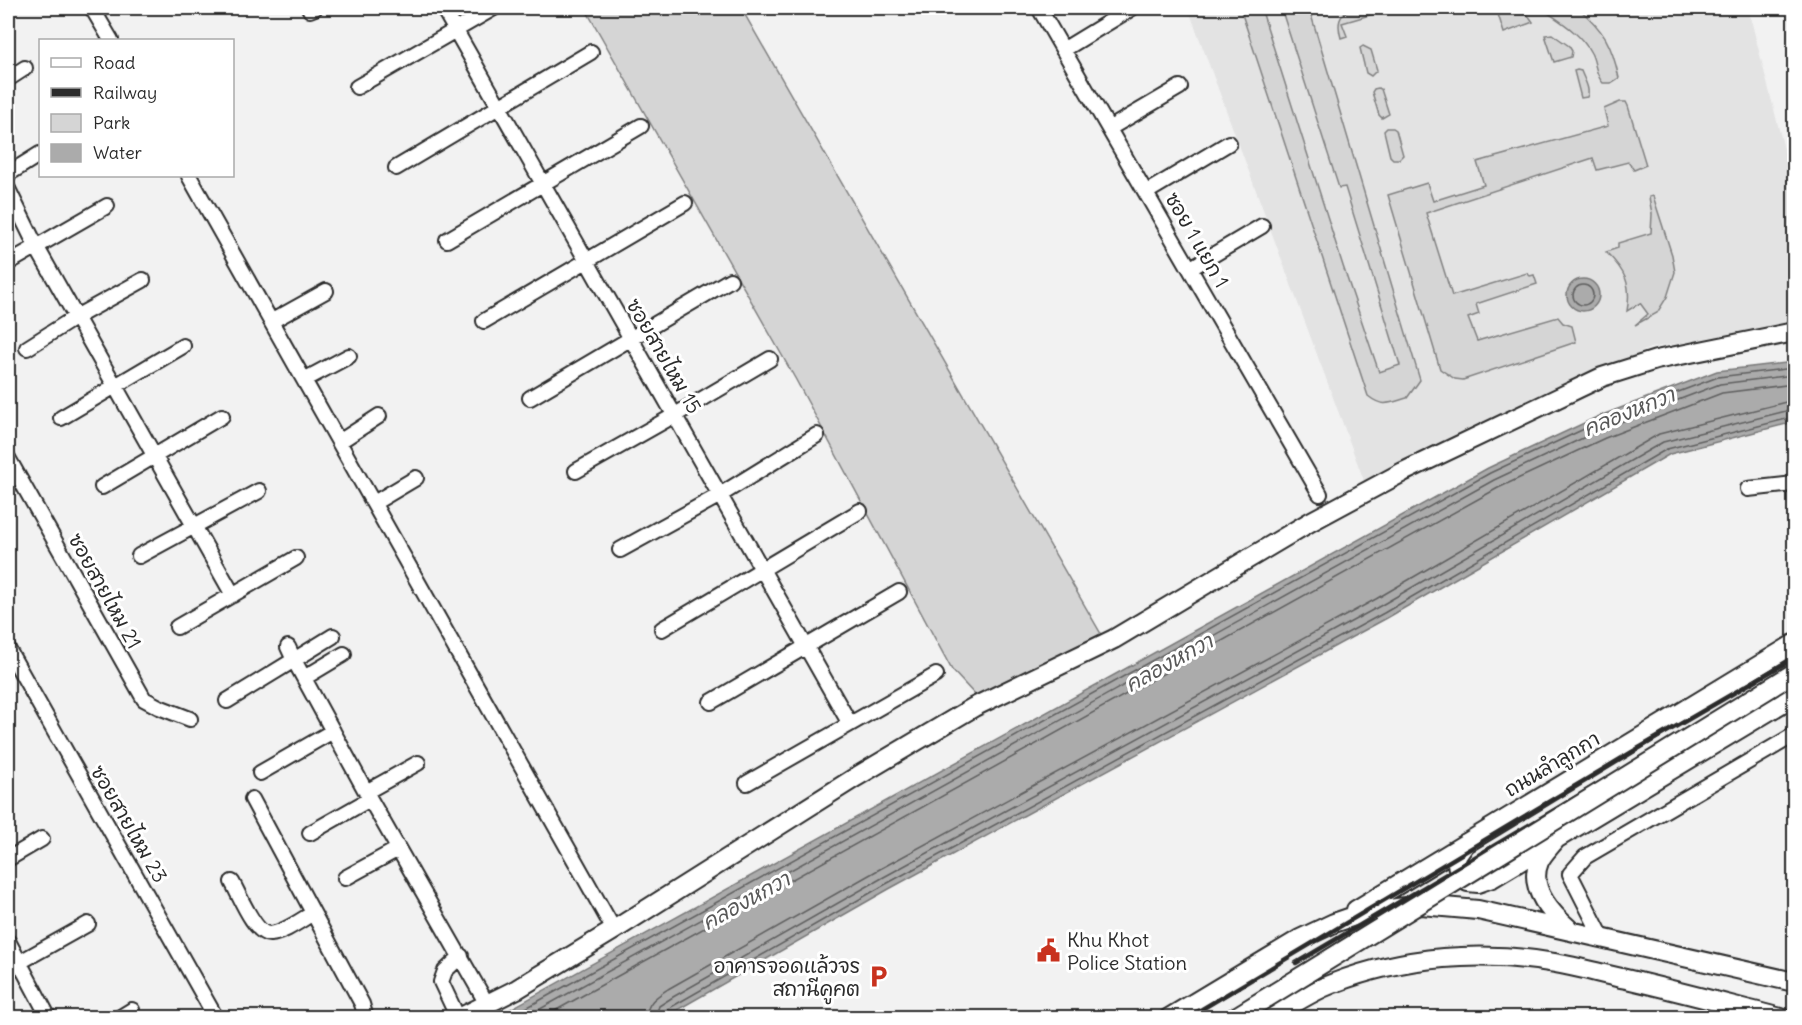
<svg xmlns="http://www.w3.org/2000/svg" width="1802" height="1025" font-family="Delius,'Playpen Sans Thai',sans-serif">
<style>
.built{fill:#e3e3e3}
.green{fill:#d5d5d5;stroke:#808080;stroke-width:1.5}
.water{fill:#ababab;stroke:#787878;stroke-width:1.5}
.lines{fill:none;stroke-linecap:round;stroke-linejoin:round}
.shore{stroke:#5e5e5e;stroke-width:1.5}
.street-casing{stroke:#2b2b2b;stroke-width:18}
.secondary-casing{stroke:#2b2b2b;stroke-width:22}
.street{stroke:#fff;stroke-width:14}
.secondary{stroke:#fff;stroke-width:18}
.rail{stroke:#2b2b2b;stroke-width:4.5}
.secondary-bridge-casing{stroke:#2b2b2b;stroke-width:22;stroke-linecap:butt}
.secondary-bridge{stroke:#fff;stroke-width:18}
.labels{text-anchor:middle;stroke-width:6;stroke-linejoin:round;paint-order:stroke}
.street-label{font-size:20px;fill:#2b2b2b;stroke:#fff}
.poi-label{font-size:20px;fill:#2b2b2b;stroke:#fff;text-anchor:start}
.water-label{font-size:21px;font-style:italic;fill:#585858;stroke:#fff}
</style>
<rect width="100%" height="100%" fill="#f2f2f2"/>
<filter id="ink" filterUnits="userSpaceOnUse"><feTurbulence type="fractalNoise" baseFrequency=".0167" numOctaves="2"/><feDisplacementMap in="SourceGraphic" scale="12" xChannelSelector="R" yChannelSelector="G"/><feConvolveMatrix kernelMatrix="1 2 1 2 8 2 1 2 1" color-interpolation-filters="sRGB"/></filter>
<g filter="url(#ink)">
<path class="built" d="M1188,8H1748L1794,188V326L1650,348L1366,486Z"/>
<path class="green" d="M585,8H741L1101,634L977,697L952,670L796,380Z
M1240,8H1261L1343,266L1379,372L1400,365L1345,187L1339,188L1281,8H1309L1420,380L1407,398C1390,403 1383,408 1368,396Z
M1353,8H1394L1342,23L1347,36L1341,38C1337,24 1338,14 1353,8Z
M1496,8C1512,7 1524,7 1533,22L1504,33Z
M1541,8H1578C1604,30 1612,45 1619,78L1611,83H1603C1595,75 1596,62 1591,53C1580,32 1559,21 1541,8Z
M1552,34L1569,46L1572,51L1571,57L1554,62L1545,35Z
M1363,46L1371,50L1377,70L1371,76L1366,73L1360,48Z
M1577,70L1581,71C1584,79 1591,90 1587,97L1581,98L1574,71Z
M1378,88L1381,89L1389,114L1382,118L1379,115L1372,92L1374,89Z
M1620,102H1626L1628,106L1646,165L1634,170L1628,162L1597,170L1593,158L1426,213L1452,296L1527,273L1530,276L1534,275L1537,284L1476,304L1479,314L1468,318L1477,341L1558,317L1563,323L1572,326L1576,342L1463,380L1455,379L1440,369L1388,195L1427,183L1433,201L1484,185L1477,162L1608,126L1604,109Z
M1387,128H1393L1396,130L1403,155L1399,159H1393L1390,156L1384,131Z
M1653,196L1672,255L1675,272L1667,297L1657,313L1635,325L1648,314L1640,303L1627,311C1632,284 1625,271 1606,252L1618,248V243L1651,233L1652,214L1649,197Z"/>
<path class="water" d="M1567 295a16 16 0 1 1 32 0a16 16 0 1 1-32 0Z
M1794,362V422L1670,454L1387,618L889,889L665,1017H496L1488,468L1597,417L1717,371Z"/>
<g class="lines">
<path class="shore" d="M1573 295a10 10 0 1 1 20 0a10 10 0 1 1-20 0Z
M508,1018L1490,473L1599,422L1718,377L1794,368
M524,1018L1494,480L1602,429L1720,384L1794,375
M542,1018L1498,488L1605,438L1722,393L1794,384
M646,1018C647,1002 656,997 668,989L878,870L1376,599L1659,434L1794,400
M655,1018L659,1006L673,997L882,878L1380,606L1663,442L1794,409
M663,1018L666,1010L886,884L1384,613L1667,449L1794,417"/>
<defs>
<path id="street" d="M92,8L111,40
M443,8L850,724
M1039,8L1320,494
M310,10L315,8
M1063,50L1132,8
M8,79L25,68
M357,87L494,8
M1110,128L1180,87
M396,168L591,52
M8,174L40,154
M189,176L614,930
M8,189L36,246L233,595
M1147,192L1229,143
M447,240L641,126
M8,263L107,206
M1191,268L1262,226
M272,321L326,291
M484,321L685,203
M27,348L76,317L143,280
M304,380L349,356
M530,398L730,280
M61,418L183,346
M339,442L379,416
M8,458L144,699L159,707L190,719
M576,471L675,415L770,359
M102,487L222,416
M1748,489L1794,484
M374,503L416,478
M620,550L720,495L817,435
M139,556L259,491
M177,627L296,558
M662,629L860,511
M288,647L294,660L333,636
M8,649L216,1018
M304,678L344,654
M227,701L294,660L370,799L487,1004
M711,702L899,592
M260,773L333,731
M747,783L936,675
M366,792L418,763
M252,799L362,1004L366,1018
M310,833L370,799
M8,859L42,839
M345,878L398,849
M232,882C239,894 255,935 270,934C284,933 301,920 313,913
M1602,937L1570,874L1585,857L1794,735
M8,941L49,1018
M20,962L88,924
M119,1018L132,1010
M458,1018L441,982L445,971L461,956"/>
<path id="secondary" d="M1466,843L1456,857L1458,869L1468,882L1478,883L1492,878L1547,845
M1356,910L1794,644
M1568,928C1551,913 1528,888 1539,862C1542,854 1551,846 1556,839L1794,696
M459,1018L517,989L614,930L856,777L974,707L1114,639L1310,522L1403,472L1602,377L1656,360L1794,332
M1169,1018L1300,939L1334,923L1366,912L1421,905L1478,910L1794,982
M1270,1018C1291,1005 1312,991 1334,983C1403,956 1482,950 1555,963C1579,967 1602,974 1626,979C1678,991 1730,1005 1781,1018"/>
</defs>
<use href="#street" class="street-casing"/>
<use href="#secondary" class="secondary-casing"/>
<use href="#street" class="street"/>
<use href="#secondary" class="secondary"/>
<path class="rail" d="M1296,963L1794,668
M1187,1018L1632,752L1794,658"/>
<defs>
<path id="secondary-bridge" d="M1234,1018L1794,673"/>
</defs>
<use href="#secondary-bridge" class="secondary-bridge-casing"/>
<use href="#secondary-bridge" class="secondary-bridge"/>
</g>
</g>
<defs>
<symbol id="civic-bare" viewBox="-9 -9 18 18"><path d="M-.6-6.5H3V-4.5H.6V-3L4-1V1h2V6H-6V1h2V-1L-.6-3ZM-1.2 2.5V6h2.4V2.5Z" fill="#c8321e" stroke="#fff" stroke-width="2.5" paint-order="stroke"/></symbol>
<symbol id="parking-bare" viewBox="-9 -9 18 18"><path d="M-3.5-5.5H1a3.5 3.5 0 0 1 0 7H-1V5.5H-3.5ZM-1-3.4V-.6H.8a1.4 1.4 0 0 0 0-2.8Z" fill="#c8321e" stroke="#fff" stroke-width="2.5" paint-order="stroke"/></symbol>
</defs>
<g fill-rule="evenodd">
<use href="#civic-bare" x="1032" y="934" width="33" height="33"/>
<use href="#parking-bare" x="862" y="960" width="33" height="33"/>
</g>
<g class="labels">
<g class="street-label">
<text transform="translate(1197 240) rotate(60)" y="7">ซอย 1 แยก 1</text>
<text transform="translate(664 356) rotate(60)" y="7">ซอยสายไหม 15</text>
<text transform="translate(105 591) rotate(61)" y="7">ซอยสายไหม 21</text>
<text transform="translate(1552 764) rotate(-31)" y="7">ถนนลำลูกกา</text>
<text transform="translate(129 824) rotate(60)" y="7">ซอยสายไหม 23</text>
</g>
<g class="poi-label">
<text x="1067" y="947">Khu Khot<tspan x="1067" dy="23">Police Station</tspan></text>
<text x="860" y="973" text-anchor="end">อาคารจอดแล้วจร<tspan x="860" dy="23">สถานีคูคต</tspan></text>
</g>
<g class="water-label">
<text transform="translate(1629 412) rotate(-22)" y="7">คลองหกวา</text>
<text transform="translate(1169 663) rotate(-29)" y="7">คลองหกวา</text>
<text transform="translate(746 901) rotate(-29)" y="7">คลองหกวา</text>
</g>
</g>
<rect width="1802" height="1025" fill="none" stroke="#fff" stroke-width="30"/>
<rect x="15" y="15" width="1772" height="995" fill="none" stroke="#2b2b2b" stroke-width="2" filter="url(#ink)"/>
<rect x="39" y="39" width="195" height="138" fill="#ffffff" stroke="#aaaaaa" stroke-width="1.5"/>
<rect x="51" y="58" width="30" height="9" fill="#ffffff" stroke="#aaaaaa" stroke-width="1.5"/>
<text x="93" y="69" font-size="18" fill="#2b2b2b">Road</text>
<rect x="51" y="88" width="30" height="9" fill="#2b2b2b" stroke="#aaaaaa" stroke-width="1.5"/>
<text x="93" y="99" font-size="18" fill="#2b2b2b">Railway</text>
<rect x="51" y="114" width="30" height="18" fill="#d5d5d5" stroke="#aaaaaa" stroke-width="1.5"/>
<text x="93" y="129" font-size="18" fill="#2b2b2b">Park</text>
<rect x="51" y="144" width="30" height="18" fill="#ababab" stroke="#aaaaaa" stroke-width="1.5"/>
<text x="93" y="159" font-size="18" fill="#2b2b2b">Water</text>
</svg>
